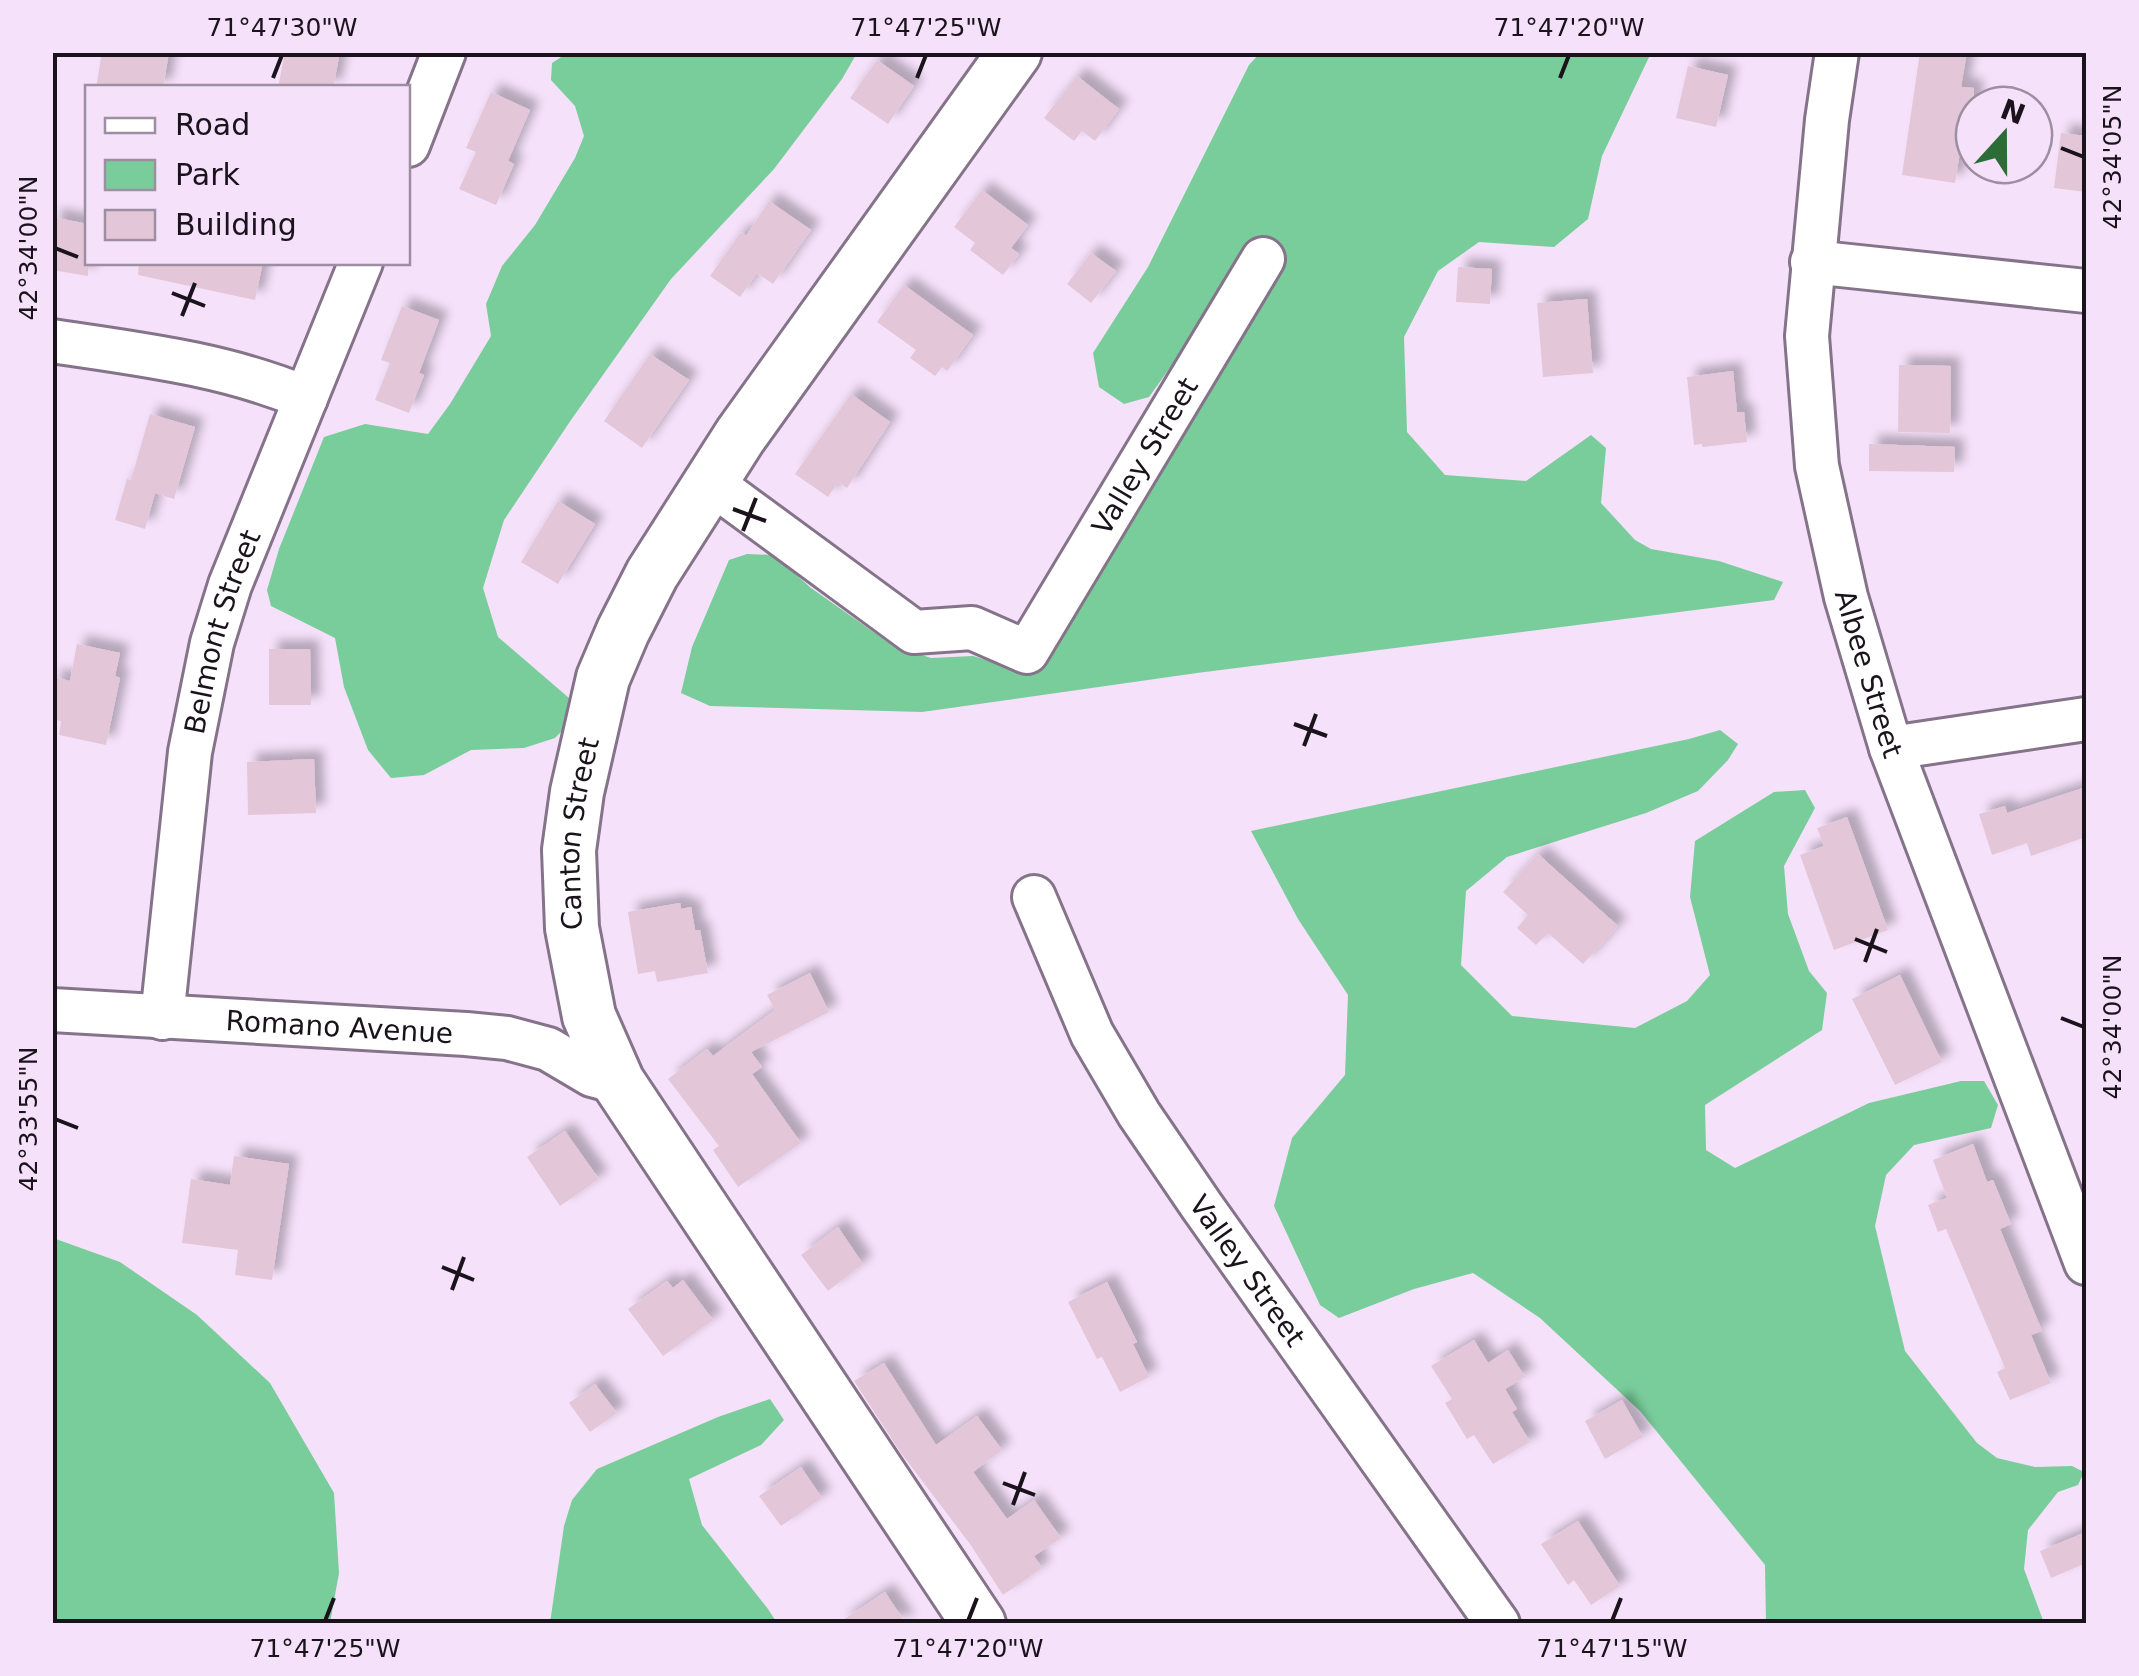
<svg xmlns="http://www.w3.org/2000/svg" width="2139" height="1676" font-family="'DejaVu Sans',sans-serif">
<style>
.green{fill:#79cd9b}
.building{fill:#e3c7d9;filter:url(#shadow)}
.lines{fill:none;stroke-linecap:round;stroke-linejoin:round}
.minor-casing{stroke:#85738a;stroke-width:48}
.tertiary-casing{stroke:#85738a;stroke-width:58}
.minor{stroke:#fff;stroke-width:42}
.tertiary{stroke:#fff;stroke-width:52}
.ticks{fill:none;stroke:#1a131c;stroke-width:4}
.labels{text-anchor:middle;stroke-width:8;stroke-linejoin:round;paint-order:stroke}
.street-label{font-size:28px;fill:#1a131c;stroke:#f5e1fa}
.neatline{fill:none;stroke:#1a131c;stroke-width:4}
.ticks-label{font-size:25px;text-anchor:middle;fill:#1a131c}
</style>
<defs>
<filter id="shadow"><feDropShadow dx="9" dy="-9" stdDeviation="5" flood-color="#0004"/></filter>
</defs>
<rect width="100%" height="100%" fill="#f5e1fa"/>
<path class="green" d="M569,52L857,53L842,79L774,169L671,279L571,420L504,520L483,588L498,637L569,698L574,719L555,738L524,748L471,750L424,775L391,778L368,750L344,687L335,638L271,606L267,590L279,549L324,437L365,424L428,434L450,404L491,336L486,304L502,266L535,225L575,158L584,136L575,106L551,80L552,63Z
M1260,53H1651L1602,156L1588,219L1554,247L1479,242L1438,271L1404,337L1407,432L1445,475L1526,481L1591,435L1606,448L1601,503L1635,540L1651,549L1719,561L1783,582L1774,600L1197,673L922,712L710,706L681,693L692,647L729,560L747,554L774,555L811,588L892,645L931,658L973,656L1017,669L1257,247L1149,397L1124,404L1099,387L1093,353L1148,267L1249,65Z
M1720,730L1738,744L1728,760L1698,791L1646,813L1507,857L1466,891L1461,965L1512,1016L1635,1028L1687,1001L1710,975L1690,897L1695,841L1774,792L1805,790L1815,808L1784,866L1788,914L1809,971L1827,993L1822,1030L1705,1105L1706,1150L1735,1168L1869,1103L1961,1081H1984L1998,1105L1991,1128L1914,1145L1886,1175L1875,1226L1905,1351L1977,1443L1997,1458L2035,1467L2072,1466L2084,1472L2078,1485L2058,1492L2028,1530L2024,1569L2044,1623H1766L1765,1565L1640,1411L1540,1318L1473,1273L1414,1289L1339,1318L1320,1305L1274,1206L1292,1138L1345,1075L1348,995L1298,919L1251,831L1689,739Z
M53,1238L120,1262L197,1315L270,1383L334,1493L339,1573L330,1623H53Z
M770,1399L784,1420L761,1445L689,1479L702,1525L768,1609L777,1623H550L564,1526L572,1500L597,1469L718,1417Z"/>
<path class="building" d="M102,52H169L163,88H96Z
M285,52H340L333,88H278Z
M1920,52H1967L1961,87L1974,88V115L1966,114L1955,183L1902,175Z
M877,60L914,86L888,124L850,98Z
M1688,66L1728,75L1716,127L1676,118Z
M1077,76L1119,109L1095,141L1082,131L1074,141L1044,118Z
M491,92L530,110L508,161L514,164L496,205L459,189L476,152L466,148Z
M2061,133L2086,136V192L2054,188Z
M982,190L1028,225L1011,248L1019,254L1003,275L970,250L975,243L954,227Z
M769,201L811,230L773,284L757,273L740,297L710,276L741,232L746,236Z
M52,217L88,224V276L52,270Z
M1091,253L1116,271L1091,303L1067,284Z
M139,262H263L255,300L138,275Z
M1458,267L1492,269L1490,304L1456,302Z
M904,285L973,335L947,371L942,367L935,376L910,358L916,350L877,322Z
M1587,299L1593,373L1543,377L1537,303Z
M402,306L439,320L419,373L424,375L409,413L375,400L390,363L381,360Z
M650,354L689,380L642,448L604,421Z
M1899,365L1951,366L1950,433L1898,432Z
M1733,371L1737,412H1744L1747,442L1702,447V444L1694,445L1687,377Z
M851,394L890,422L847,488L838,482L828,497L795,474Z
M150,414L195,427L174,499L155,493L145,529L115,520L127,479L131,480Z
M1869,444L1955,447L1954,472L1869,471Z
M558,501L595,524L558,584L521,562Z
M77,644L120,653L115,676L120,678L106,745L59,735L61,721L52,719V677L70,681Z
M269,649H310L311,705H269Z
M314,759L316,813L248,815L247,762Z
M2086,787V837L2031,856L2027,843L1992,855L1979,814L2005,806L2007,813Z
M1847,817L1888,930L1834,950L1800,855L1824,846L1817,828Z
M1538,854L1618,926L1583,964L1548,933L1536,945L1517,928L1528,915L1503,892Z
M680,903L681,909L691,907L695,930H700L708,973L657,982L655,971L638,974L628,912Z
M810,973L829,1012L751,1052L762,1067L752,1074L801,1143L738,1187L713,1150L719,1146L668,1079L707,1049L713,1056L775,1010L767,995Z
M1900,975L1942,1062L1895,1085L1852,999Z
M565,1131L599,1179L560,1206L527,1157Z
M1973,1144L1987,1182L1993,1180L2011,1224L2000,1229L2042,1331L2031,1335L2051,1383L2010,1400L1997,1372L2005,1368L1946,1229L1938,1232L1928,1205L1947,1198L1933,1160Z
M234,1156L289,1164L272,1280L235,1275L238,1250L182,1243L191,1179L230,1185Z
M838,1227L863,1264L828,1291L801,1255Z
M683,1280L713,1320L663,1356L628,1309L667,1281L673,1288Z
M1107,1282L1137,1342L1133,1344L1149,1377L1120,1392L1102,1357L1097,1359L1068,1302Z
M1474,1340L1488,1363L1508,1350L1525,1377L1505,1389L1517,1409L1512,1412L1530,1442L1493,1464L1474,1435L1467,1439L1445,1403L1452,1399L1431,1366Z
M884,1363L936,1445L977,1416L1002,1450L973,1472L1007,1519L1034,1500L1061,1538L1034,1556L1042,1568L1003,1595L970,1544L901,1453L854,1381Z
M595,1384L617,1413L590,1432L569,1403Z
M1622,1400L1643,1437L1605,1459L1585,1421Z
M801,1467L822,1498L781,1526L759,1496Z
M1578,1521L1620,1586L1591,1605L1574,1580L1568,1585L1541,1544Z
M2086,1532V1563L2051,1578L2040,1551Z
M885,1592L906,1624H837Z"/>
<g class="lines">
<defs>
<g id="minor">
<path id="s1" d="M1837,52L1827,120L1807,336L1817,466L1846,597L1891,748L2086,1263"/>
<path d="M408,145L444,52"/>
<path d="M1812,262L2086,291"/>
<path d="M52,341C139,354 225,364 306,398"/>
<path id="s2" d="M710,482L914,632L972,628L1027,652L1263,259"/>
<path d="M1891,748L2086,719"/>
<path id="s3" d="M1034,897L1092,1034L1139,1114L1201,1205L1498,1624"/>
<path id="s4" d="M52,1010L466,1034L507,1038L548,1049L592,1075L618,1082"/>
<path id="s5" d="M162,1018L190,752L212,643L230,585L361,262"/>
</g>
<g id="tertiary">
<path id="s6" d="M979,1624L618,1082L589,1016L572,928L569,850L577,792L603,678L623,631L652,574L740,436L1015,52"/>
</g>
</defs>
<use href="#minor" class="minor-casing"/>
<use href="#tertiary" class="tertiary-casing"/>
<use href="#minor" class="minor"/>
<use href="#tertiary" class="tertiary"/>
</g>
<path class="ticks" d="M273,78L282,55M917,78L926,55M1560,78L1569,55M2061,148L2084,157M55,248L78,257M172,293L205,306M182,316L195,283M733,509L766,521M743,531L756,498M1294,724L1327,736M1304,746L1316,714M1855,939L1887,952M1865,962L1877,929M2061,1018L2084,1027M55,1119L78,1128M442,1267L474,1280M452,1290L464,1257M1003,1483L1035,1495M1013,1505L1025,1472M325,1621L334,1598M968,1621L977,1598M1612,1621L1621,1598"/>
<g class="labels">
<g class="street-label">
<text dy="10" stroke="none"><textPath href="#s2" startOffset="600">Valley Street</textPath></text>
<text dy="10" stroke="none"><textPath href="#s5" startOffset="392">Belmont Street</textPath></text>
<text dy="10" stroke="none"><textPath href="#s1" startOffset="630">Albee Street</textPath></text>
<text dy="10" stroke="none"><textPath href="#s6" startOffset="908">Canton Street</textPath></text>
<text dy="10" stroke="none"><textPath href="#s4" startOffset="288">Romano Avenue</textPath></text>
<text dy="10" stroke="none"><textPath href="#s3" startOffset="432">Valley Street</textPath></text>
</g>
</g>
<rect width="2139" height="1676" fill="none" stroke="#f5e1fa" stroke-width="110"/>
<rect x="85" y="85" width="325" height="180" fill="#f5e1fa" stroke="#9d8fa1" stroke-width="2.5"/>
<rect x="105" y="118" width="50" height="15" fill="#ffffff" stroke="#9d8fa1" stroke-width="2.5"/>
<text x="175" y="135" font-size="30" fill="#1a131c">Road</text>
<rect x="105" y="160" width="50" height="30" fill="#79cd9b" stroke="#9d8fa1" stroke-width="2.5"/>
<text x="175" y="185" font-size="30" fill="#1a131c">Park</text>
<rect x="105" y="210" width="50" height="30" fill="#e3c7d9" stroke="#9d8fa1" stroke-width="2.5"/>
<text x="175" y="235" font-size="30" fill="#1a131c">Building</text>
<g transform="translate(2004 135) rotate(21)"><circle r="48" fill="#f5e1fa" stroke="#9d8fa1" stroke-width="2.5"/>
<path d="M0-8L18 38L0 25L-18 38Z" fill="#2c6d37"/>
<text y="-15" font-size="28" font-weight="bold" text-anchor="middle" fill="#1a131c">N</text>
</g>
<rect x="55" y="55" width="2029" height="1566" class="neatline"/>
<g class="ticks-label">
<text x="282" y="36">71°47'30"W</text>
<text x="926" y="36">71°47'25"W</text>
<text x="1569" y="36">71°47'20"W</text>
<text transform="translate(2112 157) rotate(-90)" y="9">42°34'05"N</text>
<text transform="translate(28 248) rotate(-90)" y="9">42°34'00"N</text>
<text transform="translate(2112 1027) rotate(-90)" y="9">42°34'00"N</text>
<text transform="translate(28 1119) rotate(-90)" y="9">42°33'55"N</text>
<text x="325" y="1657">71°47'25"W</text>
<text x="968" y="1657">71°47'20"W</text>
<text x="1612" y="1657">71°47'15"W</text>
</g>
</svg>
